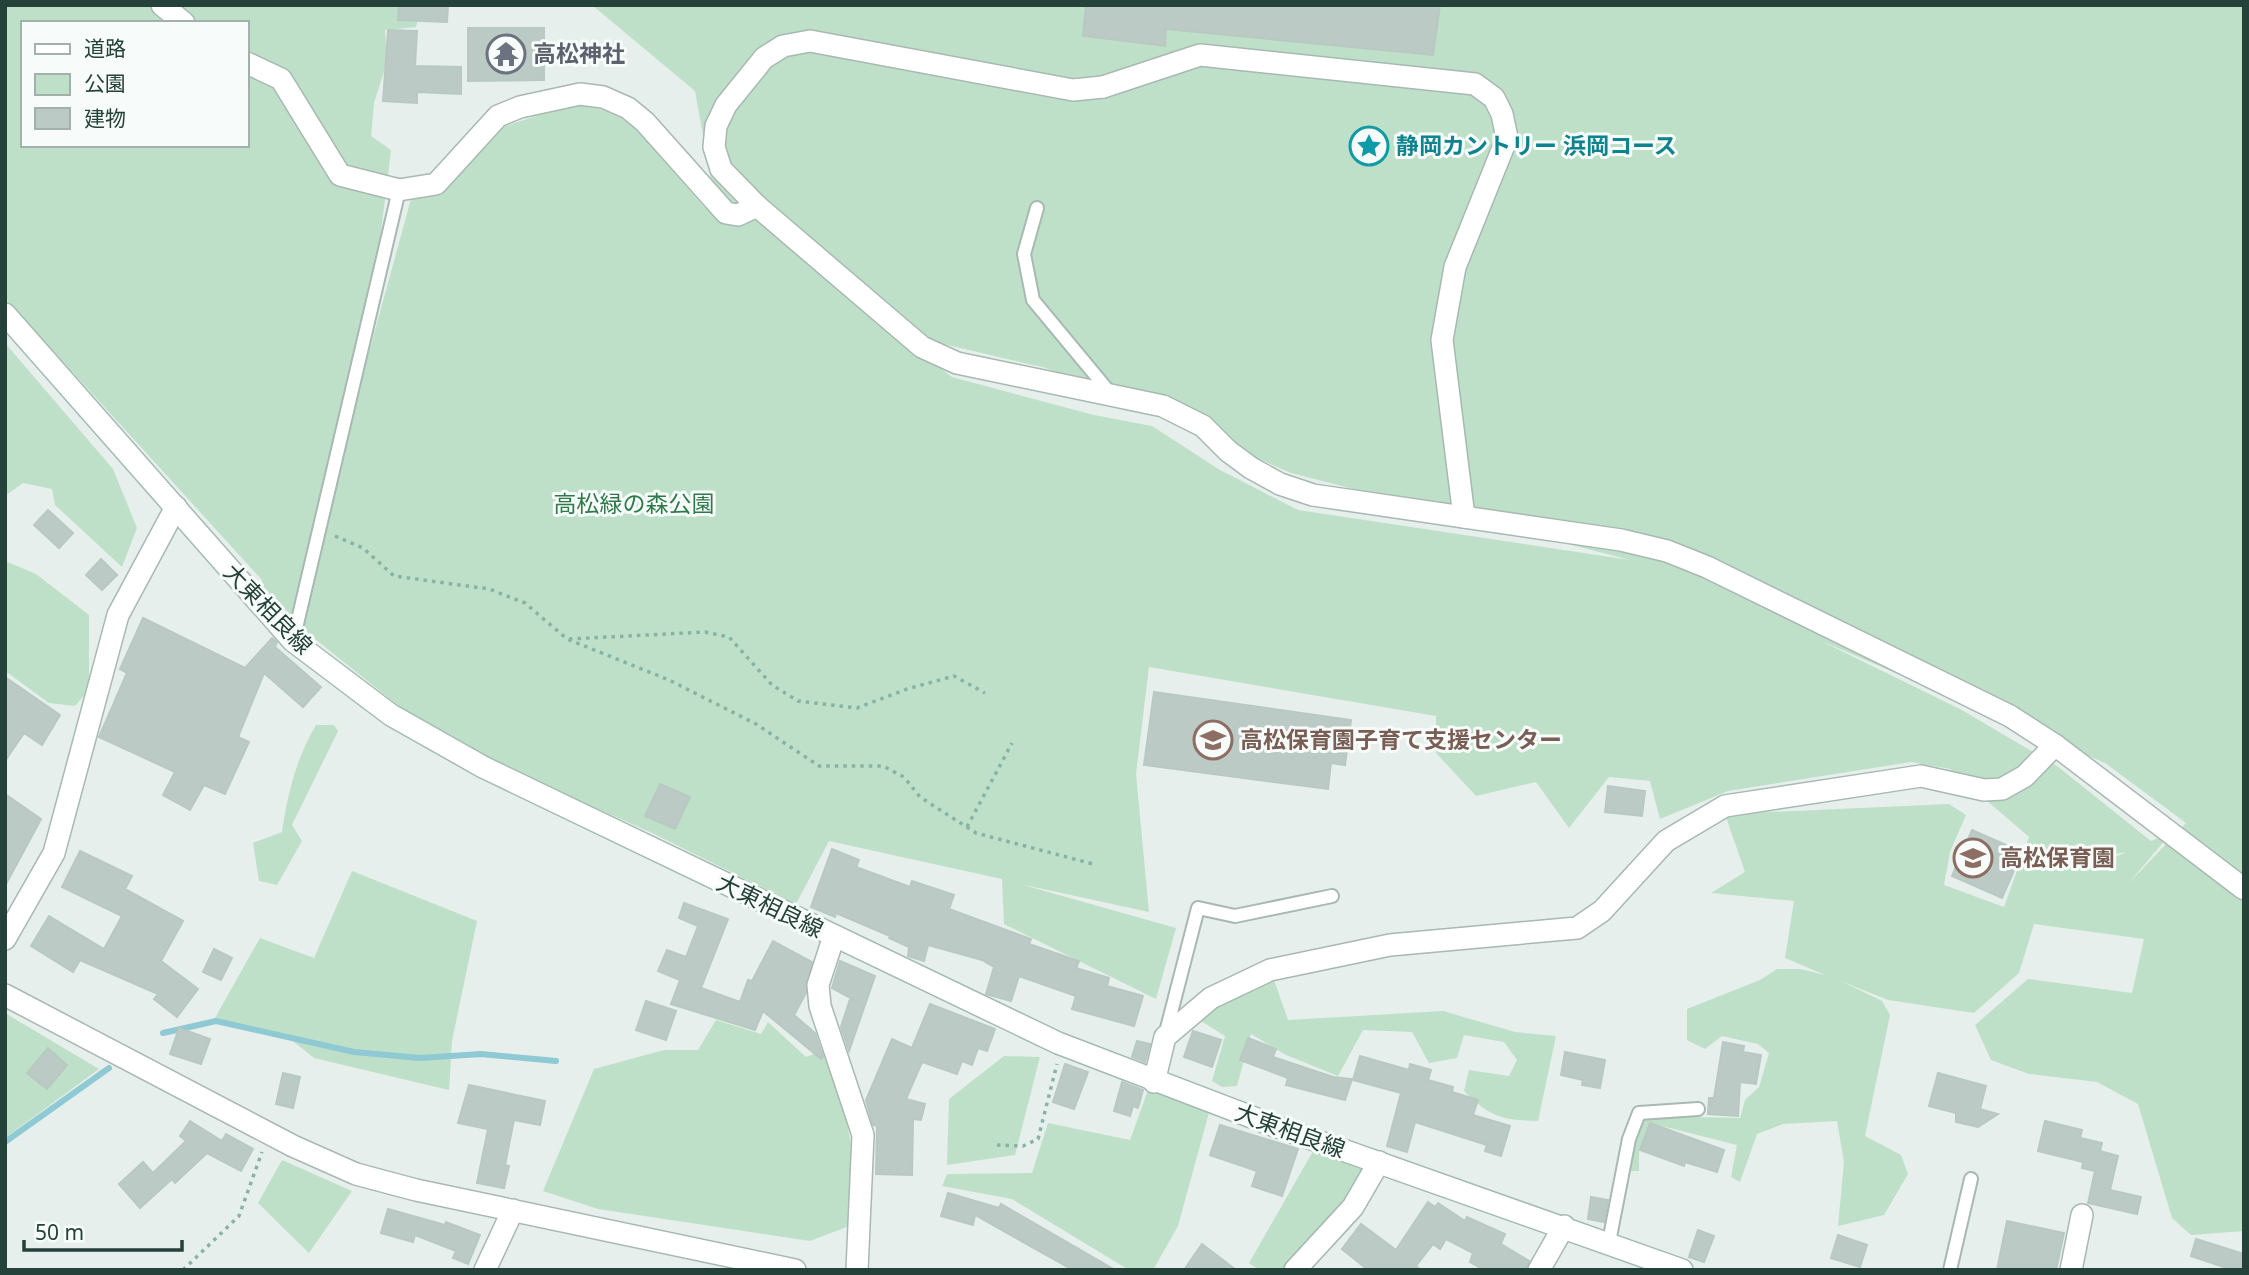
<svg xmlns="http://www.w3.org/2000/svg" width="2249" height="1275" font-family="'Noto Sans','Noto Sans JP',sans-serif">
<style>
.green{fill:#bfe0c8;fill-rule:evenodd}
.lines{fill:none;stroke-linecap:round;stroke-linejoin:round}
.stream{stroke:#8ec9d4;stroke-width:6}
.building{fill:#bbcac4;stroke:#b8c9c2;stroke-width:2}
.service-casing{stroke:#a8b8b2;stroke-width:16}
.minor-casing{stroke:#a8b8b2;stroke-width:24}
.tertiary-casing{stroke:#a8b8b2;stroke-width:24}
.secondary-casing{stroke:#a4bbb3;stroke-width:24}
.path{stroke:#86b3a5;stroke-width:3.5;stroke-dasharray:3.5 5;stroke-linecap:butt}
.service{stroke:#fff;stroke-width:12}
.minor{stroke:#fff;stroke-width:21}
.tertiary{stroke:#fff;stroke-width:21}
.secondary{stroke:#fff;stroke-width:21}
.labels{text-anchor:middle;stroke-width:6;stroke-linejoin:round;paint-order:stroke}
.worship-label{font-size:23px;font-weight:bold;fill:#5b616d;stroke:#f7fbf9;text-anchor:start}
.culture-label{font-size:23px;font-weight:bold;fill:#0d838f;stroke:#f7fbf9;text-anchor:start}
.park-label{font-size:23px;fill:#2d7a4b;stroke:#f7fbf9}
.street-label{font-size:23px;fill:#24423a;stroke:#f7fbf9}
.education-label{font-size:23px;font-weight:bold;fill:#785e54;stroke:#f7fbf9;text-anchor:start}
</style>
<rect width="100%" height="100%" fill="#e6efeb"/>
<path class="green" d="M5,5H422L416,27L385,30L387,62L374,103L371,136L391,150L380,240L308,575L411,199L441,194L505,126L574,104L597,108L621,118L639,132L704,207L717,213L695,91L592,5H2244V1231L2191,1235L2172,1218L2138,1104L2097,1082L2029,1074L1991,1060L1975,1025L2028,979L2132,993L2144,939L2034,924L2019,973L1974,1013L1888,1000L1841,981L1882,1001L1890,1015L1865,1136L1901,1155L1908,1174L1884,1215L1838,1226L1844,1162L1837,1121L1783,1124L1757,1134L1740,1182L1731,1177L1737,1145L1650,1123L1639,1151V1171H1626L1640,1116L1740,1118L1745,1100L1759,1087L1769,1053L1758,1044L1722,1036L1705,1049L1687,1040V1009L1760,980L1777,969H1800L1825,975L1785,958L1794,901L1711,893L1745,872L1725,814L1949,804L1966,815L1950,852L1944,885L2004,907L2029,837L1950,769L1911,762L1728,791L1660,819L1650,781L1609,777L1569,828L1536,782L1476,796L1436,753V716L1149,667L1136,774L1149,912L1020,884L1176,928L1156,999L1004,924L1002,879L829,841L796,904L650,832L496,764L405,711L305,631L300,616L290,621L261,597L262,580L5,298ZM23,23H247V145H23ZM892,332L1046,368L1291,473L1630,560L1298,510L1220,470L1152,426L1094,415L952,377ZM1819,640L2105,763L2186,823L2128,884L2171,833L2151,841L2057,766L1960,709ZM2126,852L2090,869L2076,861Z
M5,343L113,469L137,528L122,567L55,505L52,489L23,483L5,496Z
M5,561L36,574L89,615V690L75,706L49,703L5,671Z
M316,725H334L338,731L292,825L302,841L277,885L259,881L253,843L282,832C287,796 297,756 316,725Z
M352,871L477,921L452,1041L449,1090L314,1058L284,1034L215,1018L260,938L314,958Z
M1274,980L1288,1020L1443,1011L1515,1032L1556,1036L1538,1121C1501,1120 1490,1117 1464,1091L1469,1070L1509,1076L1517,1060L1504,1042L1464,1035L1457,1058L1429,1063L1412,1032L1363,1030L1338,1076L1286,1055L1251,1034L1237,1086L1222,1087L1212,1081L1225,1036L1198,1019L1220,1001Z
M5,1013L99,1069L5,1138Z
M716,1020L761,1034L768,1022L806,1057L829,1048C844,1106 861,1165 852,1225L810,1241L598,1209L543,1191L594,1069L664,1050H698Z
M1004,1056L1040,1057L1015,1155L947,1165L949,1099Z
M1148,1090L1210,1109L1178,1226L1153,1270H1129L1012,1199L942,1186L947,1174L1032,1173L1048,1123L1130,1140Z
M1316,1146L1373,1167L1339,1212L1281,1270H1259L1249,1263Z
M282,1160L352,1191L309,1253L258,1203Z"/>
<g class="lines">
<path class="stream" d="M163,1033L216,1021L354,1052L420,1058L481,1054L556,1061
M5,1142L109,1068"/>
</g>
<path class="building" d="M399,5L448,6L447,22L398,20Z
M1086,5H1440L1433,55L1166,29L1165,46L1083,36Z
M468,28H544V80L468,81Z
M388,30L417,31L415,66L461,67V94L417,92V103L383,101Z
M48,510L73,533L59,548L34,525Z
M101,559L117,575L102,590L86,575Z
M143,618L245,668L272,638L277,642L275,647L321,687L303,707L264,673L238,737L249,742L225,794L204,785L190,810L163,795L175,772L99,737L127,673L120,669Z
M5,677L60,715L42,745L24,733L5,761Z
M1154,692L1351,720L1345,765L1331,763L1328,789L1144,765Z
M660,784L690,797L675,829L645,816Z
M1608,786L1645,791L1642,816L1605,812Z
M5,794L41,819L5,886Z
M1972,830L2022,852L2002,898L1952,876Z
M832,849L859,860L856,867L910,887L912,881L954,895L949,909L1031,939L1029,944L1079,961L1076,968L1109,978L1107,986L1143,996L1134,1026L1072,1009L1076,996L1019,976L1011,1001L986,994L994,967L982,960L928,945L924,961L908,956L909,947L889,938L890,936L836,913L835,917L811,907Z
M80,851L132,876L125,889L183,921L161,961L198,989L177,1017L154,999L158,994L80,960L73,972L31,946L49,916L104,949L122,916L62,887Z
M684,903L728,919L701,988L740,1002L748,980L752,981L773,941L812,962L806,993L794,1015L815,1033L823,1057L821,1059L763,1011L755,1030L671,1004L680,980L658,971L667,950L686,957L698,926L679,918Z
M214,949L232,958L221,980L203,972Z
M840,961L875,976L849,1051L841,1027L850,999L858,1002L832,988Z
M646,1001L676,1011L666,1040L636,1030Z
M930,1004L995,1029L987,1051L978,1048L972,1065L962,1061L957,1074L922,1062L906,1099L925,1104L921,1120L913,1119L912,1175L876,1174L877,1126L873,1125L866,1100L892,1039L912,1048Z
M179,1028L210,1039L201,1064L170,1054Z
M1193,1031L1221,1040L1212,1067L1184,1057Z
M1248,1038L1276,1049L1273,1057L1333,1077L1352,1079L1345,1100L1286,1085L1288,1078L1240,1060Z
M1137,1041L1150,1044L1145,1062L1132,1057Z
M1723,1042L1744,1046L1743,1052L1761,1055L1756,1084L1740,1082L1738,1116L1708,1114L1709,1098H1714Z
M48,1048L67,1065L47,1089L27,1073Z
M1565,1052L1605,1060L1600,1088L1582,1085L1583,1080L1561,1075Z
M1360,1056L1409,1070L1410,1064L1431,1070L1428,1080L1453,1087L1452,1092L1478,1100L1473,1115L1510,1126L1501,1156L1485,1151L1487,1145L1415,1122L1407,1152L1387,1146L1401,1093L1353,1080Z
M1065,1064L1088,1072L1074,1109L1053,1102Z
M283,1073L300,1077L293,1108L276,1104Z
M1938,1073L1986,1086L1980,1109L1998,1114L1978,1127L1956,1122V1113L1929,1106Z
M1122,1082L1143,1090L1138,1108L1133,1106L1130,1116L1114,1111Z
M469,1085L545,1101L540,1125L514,1120L505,1165L509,1166L504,1188L477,1183L488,1129L458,1123Z
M190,1121L222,1141L226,1134L253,1149L241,1171L207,1153L175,1183L172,1179L140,1208L119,1184L143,1162L153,1173L186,1141L180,1136Z
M2045,1121L2082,1130L2080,1138L2102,1143L2100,1151L2118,1156L2110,1190L2141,1197L2137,1214L2088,1203L2095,1171L2082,1168L2083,1162L2038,1151Z
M1650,1123L1724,1150L1717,1172L1685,1162L1684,1166L1640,1150Z
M1220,1125L1298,1149L1282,1196L1252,1186L1257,1171L1210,1155Z
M948,1193L999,1208L1001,1204L1115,1270H1073L975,1215L973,1225L941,1216Z
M1591,1197L1608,1200L1604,1222L1588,1219Z
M1428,1202L1435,1207L1438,1203L1465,1221L1467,1217L1505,1234L1501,1244L1529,1261L1526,1270H1484L1470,1262L1473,1253L1446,1239L1440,1249L1433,1244L1416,1266L1421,1270H1368L1342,1249L1361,1224L1396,1250Z
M388,1209L445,1225L446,1222L480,1235L468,1264L453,1258L456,1251L415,1235L413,1242L381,1233Z
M2007,1221L2064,1233L2056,1270H1997Z
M1698,1230L1714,1236L1704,1262L1689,1257Z
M1838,1235L1867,1245L1860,1267L1831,1258Z
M2196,1239L2244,1254V1270H2233L2191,1256Z
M1202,1244L1236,1270H1184Z"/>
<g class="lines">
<defs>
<path id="service" d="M1037,208L1024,254L1033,300L1111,394
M293,641L399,190
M1165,1036L1198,908L1235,916L1332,896
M1609,1242L1629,1139L1639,1113L1698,1109
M1950,1270L1971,1179"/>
<path id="minor" d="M162,5L184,23
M247,63L281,79L340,175L399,190L436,184L498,116L520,107L580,94L603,97L628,108L645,122L726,213L738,215L757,206
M1103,87L1200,55L1475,84L1494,98L1502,114L1507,138L1455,267L1442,340L1464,517
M834,936L818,985L820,1006L863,1135L857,1270
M5,939L54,853L118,615L176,507
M1154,1082L1165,1037L1211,998L1270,970L1390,945L1577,928L1602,911L1666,841L1725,806L1921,776L1984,790L2002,789L2025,776L2055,745
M1295,1270L1353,1207L1379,1162
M1539,1270L1564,1226
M2071,1270L2082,1215"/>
<path id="tertiary" d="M1103,87L1073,90L810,41L783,46L764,58L726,105L716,126L714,147L721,169L757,206L922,347L957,363L1163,406L1203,426L1228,451L1251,468L1280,484L1313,495L1621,540L1667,551L1707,567L2010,716L2055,745L2244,889
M5,995L293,1146L356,1174L416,1190L795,1270
M485,1270L513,1210"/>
<path id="secondary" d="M5,314L293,641L391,715L483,767L1058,1043L1275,1126L1682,1270"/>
</defs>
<use href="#service" class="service-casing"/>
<use href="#minor" class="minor-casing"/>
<use href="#tertiary" class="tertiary-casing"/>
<use href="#secondary" class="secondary-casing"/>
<path class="path" d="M335,536L363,548L394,576L489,589L525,603L567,639L669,680L756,724L819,766H883L904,777L920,797L976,833L1093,864
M569,639L705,632L729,637L772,685L798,701L857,708L907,689L954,676L985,693
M967,827L1012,743
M997,1145L1023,1146L1038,1139L1057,1064
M183,1270L239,1216L262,1152"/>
<use href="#service" class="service"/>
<use href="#minor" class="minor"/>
<use href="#tertiary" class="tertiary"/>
<use href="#secondary" class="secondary"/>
</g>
<defs>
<symbol id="temple-ring" viewBox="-11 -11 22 22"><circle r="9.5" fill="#f7fbf9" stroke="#6b7280" stroke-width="1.5"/><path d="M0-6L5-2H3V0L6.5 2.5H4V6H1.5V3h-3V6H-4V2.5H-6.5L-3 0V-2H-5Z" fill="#6b7280"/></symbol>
<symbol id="sight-ring" viewBox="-11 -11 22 22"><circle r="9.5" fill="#f7fbf9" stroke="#0f9aa8" stroke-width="1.5"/><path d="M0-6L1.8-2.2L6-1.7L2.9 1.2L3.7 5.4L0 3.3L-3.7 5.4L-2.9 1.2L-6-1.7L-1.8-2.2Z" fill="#0f9aa8"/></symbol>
<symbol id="school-ring" viewBox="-11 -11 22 22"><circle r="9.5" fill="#f7fbf9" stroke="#8d6e63" stroke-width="1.5"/><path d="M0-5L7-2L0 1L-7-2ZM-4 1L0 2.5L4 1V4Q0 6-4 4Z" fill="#8d6e63"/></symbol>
</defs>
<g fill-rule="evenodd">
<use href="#temple-ring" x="484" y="32" width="44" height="44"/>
<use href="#sight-ring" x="1347" y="124" width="44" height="44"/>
<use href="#school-ring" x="1191" y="718" width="44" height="44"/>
<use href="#school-ring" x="1951" y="836" width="44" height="44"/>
</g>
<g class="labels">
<g class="worship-label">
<text x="533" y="62">高松神社</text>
</g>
<g class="culture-label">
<text x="1396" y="154">静岡カントリー 浜岡コース</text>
</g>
<g class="park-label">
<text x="634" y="512">高松緑の森公園</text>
</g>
<g class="street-label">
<text transform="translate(268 609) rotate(46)" y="8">大東相良線</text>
<text transform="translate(770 906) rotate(26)" y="8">大東相良線</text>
<text transform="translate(1290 1131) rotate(20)" y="8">大東相良線</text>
</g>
<g class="education-label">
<text x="1240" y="748">高松保育園子育て支援センター</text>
<text x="2000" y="866">高松保育園</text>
</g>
</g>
<rect width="2249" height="1275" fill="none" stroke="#24423a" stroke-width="14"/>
<rect x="21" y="21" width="228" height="126" fill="#f7fbf9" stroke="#a3b1ad" stroke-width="2"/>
<rect x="35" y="44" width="35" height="10" fill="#ffffff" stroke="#a3b1ad" stroke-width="2"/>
<text x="84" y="56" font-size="21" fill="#24423a">道路</text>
<rect x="35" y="74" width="35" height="21" fill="#bfe0c8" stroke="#a3b1ad" stroke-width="2"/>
<text x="84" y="91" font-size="21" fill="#24423a">公園</text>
<rect x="35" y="108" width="35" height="21" fill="#bbcac4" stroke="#a3b1ad" stroke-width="2"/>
<text x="84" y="126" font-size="21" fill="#24423a">建物</text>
<path d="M24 1240v10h158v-10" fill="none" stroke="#24423a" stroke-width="3.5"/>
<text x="35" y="1240" font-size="21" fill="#24423a" stroke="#f7fbf9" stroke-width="5" paint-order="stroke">50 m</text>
</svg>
